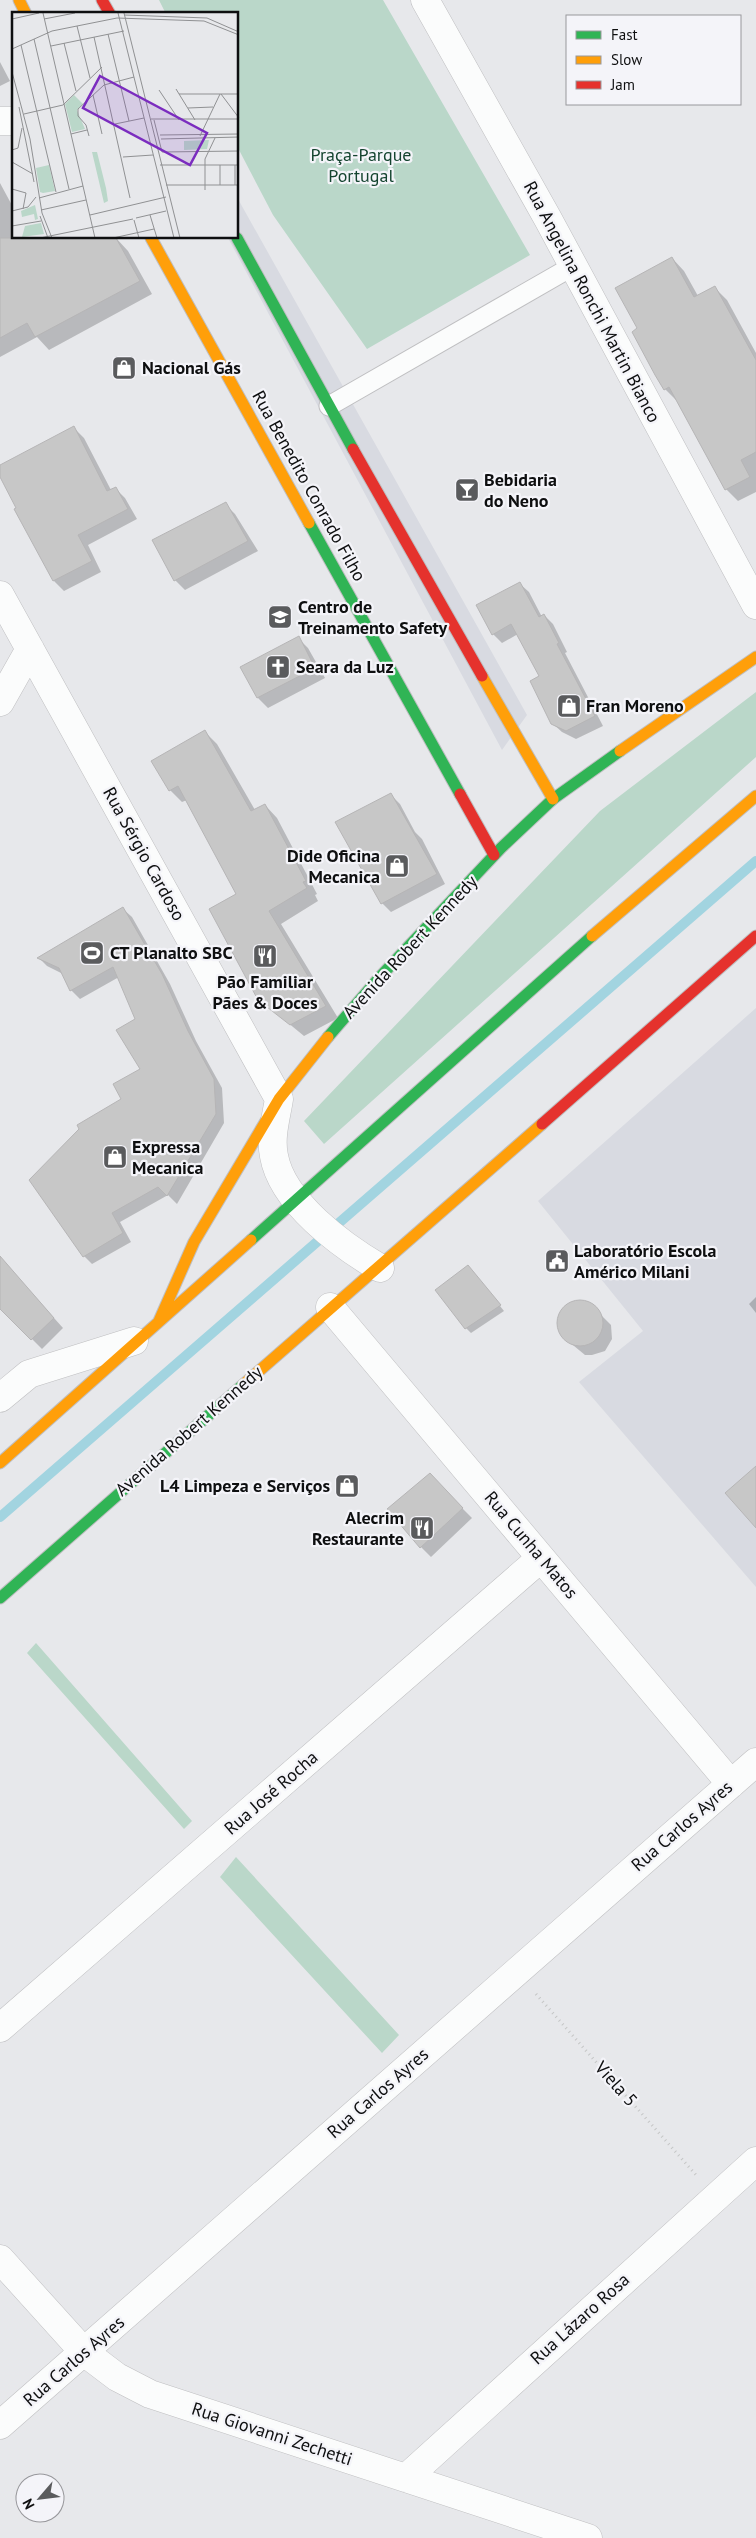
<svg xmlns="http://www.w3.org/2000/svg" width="756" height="2538" font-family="'PT Sans',sans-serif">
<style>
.built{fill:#d8dae1}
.green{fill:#bad7c9}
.shadow{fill:#0003}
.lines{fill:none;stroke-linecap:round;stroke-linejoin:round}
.stream{stroke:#a2d4e0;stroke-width:10}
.building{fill:#c7c7c7;stroke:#b6b5b6}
.lane-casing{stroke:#bfbfc1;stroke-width:21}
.street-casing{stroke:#bfbfc1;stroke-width:29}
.fast-casing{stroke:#bfbfc1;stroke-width:13}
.slow-casing{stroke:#bfbfc1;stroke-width:13}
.jam-casing{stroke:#bfbfc1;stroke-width:13}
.path{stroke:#c5c6c6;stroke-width:3;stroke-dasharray:1 4;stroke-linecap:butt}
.lane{stroke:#fbfcfc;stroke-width:19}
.street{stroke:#fbfcfc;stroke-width:28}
.fast{stroke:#30b455;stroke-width:11}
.slow{stroke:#ff9f0a;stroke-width:11}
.jam{stroke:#e5322d;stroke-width:11}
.labels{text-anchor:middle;stroke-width:4.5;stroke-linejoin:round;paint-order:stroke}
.park-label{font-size:18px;fill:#14442f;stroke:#f4f4f9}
.street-label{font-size:18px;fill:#0e0f10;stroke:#f4f4f9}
.poi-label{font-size:18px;font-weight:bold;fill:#0e0f10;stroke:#f4f4f9;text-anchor:start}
.inset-road{fill:none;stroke:#909193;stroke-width:1}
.view{fill:#7b2cbf;fill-opacity:0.15;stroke:#7b2cbf;stroke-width:2.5}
.inset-edge{fill:none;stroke:#0e0f10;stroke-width:2.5}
</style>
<rect width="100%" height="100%" fill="#e7e8eb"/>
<path class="built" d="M238,199L527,715L502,750L228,238H238Z
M756,1008V1587L579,1382L643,1331L538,1201Z"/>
<path class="green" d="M159,0H383L530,255L367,349L273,215L238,148V14H166Z
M756,692V757L324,1144L304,1121L600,811Z
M36,1643L192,1821L184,1829L27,1653Z
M236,1857L399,2035L382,2053L220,1877Z"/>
<path class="shadow" d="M0,62L10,81L0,86Z
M0,183L14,209V238H106L109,242L116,238L128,251L152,294L49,350L37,337L0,357Z
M672,258L684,271L698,296L715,288L727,300L756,353V492L738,501L726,489L677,401L665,389L638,329Z
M74,428L84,438L111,490L115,488L125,498L137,519L88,545L101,572L64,591L54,581L0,474V467Z
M225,504L235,514L258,551L185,590L175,580Z
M520,584L529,592L542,617L544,615L553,624L567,652L565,653L603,726L576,739L562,732L552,723L541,677L518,634L502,643L493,634Z
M298,638L308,648L325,678L268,708L258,698L242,667Z
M205,732L217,744L255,810L265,805L277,818L317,894L315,895L318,901L281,924L338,1018L304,1036L259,999L237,895L187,800L182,802L170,790Z
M391,795L400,804L415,832L422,839L445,884L391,912L382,903Z
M123,909L132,917L170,984L196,1041L222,1088L224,1123L177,1204L168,1195L120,1222L131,1242L92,1264L84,1256L123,1100L142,1070L136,1020L119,977L80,999L71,990L63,974L47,966L39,958Z
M473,1272L504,1311L471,1333L466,1328Z
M0,1279L20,1280L63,1328L42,1349L0,1307Z
M756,1297V1313L749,1304Z
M576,1302L590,1304L611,1325L612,1339L605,1351L592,1355H585L568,1341L560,1329V1315L570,1304Z
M429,1475L472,1518L431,1557L421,1547Z"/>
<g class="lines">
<path class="stream" d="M0,1517L756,861"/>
</g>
<path class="building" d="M0,238H116L140,281L35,337L27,323L0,338Z
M672,257L694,297L715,286L756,360V452L741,460L750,477L725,490L669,387L664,390L655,375L632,332L637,328L615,288Z
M74,426L107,491L116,487L128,509L78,535L92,561L53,581L14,509L16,508L0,477V465Z
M226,502L248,541L174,581L152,540Z
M520,582L539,617L544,614L559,643L557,644L595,716L566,731L551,724L530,681L539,676L511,624L492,635L476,605Z
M299,636L315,668L257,698L240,667Z
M205,730L251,811L265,804L306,881L303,882L307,888L269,911L326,1006L290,1025L258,1000L209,909L236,894L178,786L169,791L151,761Z
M391,793L437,874L381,904L335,822Z
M123,907L162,974L188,1031L214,1079L216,1114L167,1196L158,1187L112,1213L123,1233L83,1257L29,1180L79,1129L77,1125L121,1099L113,1084L140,1069L116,1030L135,1019L113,967L70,991L59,968L37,958Z
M0,1256L54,1318L31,1340L0,1309Z
M468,1265L501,1305L465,1329L435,1290Z
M557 1323a23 23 0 1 1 46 0a23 23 0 1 1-46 0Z
M756,1466V1528L725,1493Z
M430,1473L463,1508L420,1548L387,1509Z"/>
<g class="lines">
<defs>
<path id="lane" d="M329,406L573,266"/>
<path id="street" d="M425,0L548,219L756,605
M0,121H14
M0,595L279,1099C276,1118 270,1137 274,1156C282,1202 342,1246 380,1268
M0,702L30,649
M330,1307L731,1784
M0,1398L29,1374L134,1341
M0,2028L541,1558
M0,2259L84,2352L117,2377L150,2394L588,2538
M0,2425L756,1762
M406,2478L756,2161"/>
<path id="fast" d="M237,238L353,449
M309,523L460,794
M328,1037L378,979L501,848L553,799L620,751
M251,1240L592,936
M0,1598L243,1385"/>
<path id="slow" d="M19,0L26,14
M151,238L309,523
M482,676L553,799
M620,751L756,657
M592,936L756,796
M159,1321L194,1242L279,1099L328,1037
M243,1385L542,1124
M0,1463L251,1240"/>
<path id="jam" d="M102,0L110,14
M353,449L482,676
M460,794L494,855
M542,1124L756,936"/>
</defs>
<use href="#lane" class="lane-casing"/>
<use href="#street" class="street-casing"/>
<use href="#fast" class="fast-casing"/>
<use href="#slow" class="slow-casing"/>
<use href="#jam" class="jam-casing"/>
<path class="path" d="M536,1994L696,2175"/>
<use href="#lane" class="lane"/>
<use href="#street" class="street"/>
<use href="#fast" class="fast"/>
<use href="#slow" class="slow"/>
<use href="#jam" class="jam"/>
</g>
<defs>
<symbol id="shop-square" viewBox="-11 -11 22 22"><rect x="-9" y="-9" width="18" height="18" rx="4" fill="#5a5b5d" stroke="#f4f4f9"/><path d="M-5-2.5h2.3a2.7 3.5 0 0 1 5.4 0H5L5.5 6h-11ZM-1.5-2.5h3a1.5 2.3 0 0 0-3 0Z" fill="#fff"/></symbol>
<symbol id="bar-square" viewBox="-11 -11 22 22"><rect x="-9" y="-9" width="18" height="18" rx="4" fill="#5a5b5d" stroke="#f4f4f9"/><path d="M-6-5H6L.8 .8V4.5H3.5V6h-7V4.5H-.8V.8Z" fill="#fff"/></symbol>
<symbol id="university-square" viewBox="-11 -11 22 22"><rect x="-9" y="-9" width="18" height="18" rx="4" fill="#5a5b5d" stroke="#f4f4f9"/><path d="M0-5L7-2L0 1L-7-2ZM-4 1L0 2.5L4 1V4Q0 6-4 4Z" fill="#fff"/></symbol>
<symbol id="church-square" viewBox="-11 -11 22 22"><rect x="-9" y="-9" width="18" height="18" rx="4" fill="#5a5b5d" stroke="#f4f4f9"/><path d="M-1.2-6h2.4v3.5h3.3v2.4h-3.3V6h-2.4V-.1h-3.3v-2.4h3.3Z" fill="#fff"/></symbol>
<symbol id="stadium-square" viewBox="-11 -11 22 22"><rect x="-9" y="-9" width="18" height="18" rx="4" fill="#5a5b5d" stroke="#f4f4f9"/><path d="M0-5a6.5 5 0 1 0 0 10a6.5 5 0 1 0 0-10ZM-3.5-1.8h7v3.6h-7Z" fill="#fff"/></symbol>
<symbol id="restaurant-square" viewBox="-11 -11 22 22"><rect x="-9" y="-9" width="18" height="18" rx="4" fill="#5a5b5d" stroke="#f4f4f9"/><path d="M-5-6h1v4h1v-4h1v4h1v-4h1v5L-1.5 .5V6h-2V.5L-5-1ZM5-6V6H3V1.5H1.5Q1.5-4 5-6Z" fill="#fff"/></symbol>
<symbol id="civic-square" viewBox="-11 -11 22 22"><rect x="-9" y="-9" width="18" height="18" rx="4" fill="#5a5b5d" stroke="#f4f4f9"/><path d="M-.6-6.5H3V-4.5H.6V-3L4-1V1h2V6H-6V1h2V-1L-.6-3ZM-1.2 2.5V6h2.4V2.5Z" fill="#fff"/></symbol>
</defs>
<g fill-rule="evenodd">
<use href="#shop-square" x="110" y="354" width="28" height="28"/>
<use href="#bar-square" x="453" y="476" width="28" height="28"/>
<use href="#university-square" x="266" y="603" width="28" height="28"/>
<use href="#church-square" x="264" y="653" width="28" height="28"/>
<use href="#shop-square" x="555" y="692" width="28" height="28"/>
<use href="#shop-square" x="383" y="852" width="28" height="28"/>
<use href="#stadium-square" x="78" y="939" width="28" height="28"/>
<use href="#restaurant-square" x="251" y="942" width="28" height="28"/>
<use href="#shop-square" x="101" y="1143" width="28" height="28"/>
<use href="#civic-square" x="543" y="1247" width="28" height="28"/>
<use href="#shop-square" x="333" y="1472" width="28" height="28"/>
<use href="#restaurant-square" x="408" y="1514" width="28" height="28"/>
</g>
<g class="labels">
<g class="park-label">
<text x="361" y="161">Praça-Parque<tspan x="361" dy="21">Portugal</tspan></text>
</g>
<g class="street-label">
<text transform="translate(592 302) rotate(62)" y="6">Rua Angelina Ronchi Martin Bianco</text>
<text transform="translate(309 486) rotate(61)" y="6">Rua Benedito Conrado Filho</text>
<text transform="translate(144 854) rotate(61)" y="6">Rua Sérgio Cardoso</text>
<text transform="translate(410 947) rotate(-47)" y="6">Avenida Robert Kennedy</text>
<text transform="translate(189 1431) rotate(-41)" y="6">Avenida Robert Kennedy</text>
<text transform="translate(531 1545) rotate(50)" y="6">Rua Cunha Matos</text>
<text transform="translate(271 1793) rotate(-41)" y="6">Rua José Rocha</text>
<text transform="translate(682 1826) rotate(-41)" y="6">Rua Carlos Ayres</text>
<text transform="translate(616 2084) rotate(48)" y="6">Viela 5</text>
<text transform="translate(378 2093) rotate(-41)" y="6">Rua Carlos Ayres</text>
<text transform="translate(580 2319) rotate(-42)" y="6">Rua Lázaro Rosa</text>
<text transform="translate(74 2361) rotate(-41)" y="6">Rua Carlos Ayres</text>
<text transform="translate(272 2434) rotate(18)" y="6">Rua Giovanni Zechetti</text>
</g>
<g class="poi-label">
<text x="142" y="374">Nacional Gás</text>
<text x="484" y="486">Bebidaria<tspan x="484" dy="21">do Neno</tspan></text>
<text x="298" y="613">Centro de<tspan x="298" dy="21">Treinamento Safety</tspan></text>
<text x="296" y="673">Seara da Luz</text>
<text x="586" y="712">Fran Moreno</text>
<text x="380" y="862" text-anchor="end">Dide Oficina<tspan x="380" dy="21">Mecanica</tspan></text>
<text x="110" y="959">CT Planalto SBC</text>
<text x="265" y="988" text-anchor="middle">Pão Familiar<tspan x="265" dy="21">Pães &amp; Doces</tspan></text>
<text x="132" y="1153">Expressa<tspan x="132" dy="21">Mecanica</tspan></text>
<text x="574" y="1257">Laboratório Escola<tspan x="574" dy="21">Américo Milani</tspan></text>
<text x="330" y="1492" text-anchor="end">L4 Limpeza e Serviços</text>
<text x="404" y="1524" text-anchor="end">Alecrim<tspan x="404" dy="21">Restaurante</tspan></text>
</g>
</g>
<g transform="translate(12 12)">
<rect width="226" height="226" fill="#e7e8eb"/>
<path d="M62,83L71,92L65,98L73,117L60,120L53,92ZM197,128L195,137L172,138V129ZM80,140H85L94,176L96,189L92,191ZM37,153L43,179L31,181L28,180L24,156ZM23,193L26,207L23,208L22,202L10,205L9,199ZM29,211L32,222L10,225L13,214Z" fill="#bad7c9"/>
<path class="inset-road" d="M31,1L83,226M106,1L162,226M112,1L168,226M112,3L195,6L227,20M0,7L27,1M32,7L63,1M65,14L78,66M96,22L117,109M82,25L118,186M22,27L57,177M52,31L64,79M9,33L44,180M39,34L112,19M0,37L40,19L105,6L192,9L227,23M0,60L18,127L30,201L40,226M164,77L183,108M147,78L167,108M167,82H227M209,82L227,106M81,83L90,122M7,95L22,170M176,96L201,95M12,102L51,93L90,55M139,107H227M142,108L150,140M103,112L132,106M59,122L75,118M148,123L227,122M77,124L74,113L66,104V97L92,73L122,65M188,124L208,82M149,127L227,125M0,138L6,136L10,116M150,140L227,139M111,145L141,143M0,150L21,162M148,153H227M208,153V173M223,153V173M154,173H227M0,177L14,181L11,197M193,178V147L203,126M27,186L71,174M29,198L74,188M0,199L16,195L24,185M78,203L154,185M138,203L145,226M28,204L36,226M124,206L154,199M122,208L127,226M0,214L29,209M28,226L121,207M101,226L142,217"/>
<path class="view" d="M88,64L195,121L178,153L71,96Z"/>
<rect width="226" height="226" class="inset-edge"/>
</g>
<rect x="566" y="15" width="175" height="90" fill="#f4f4f9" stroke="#98989c"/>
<rect x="576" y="31" width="25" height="8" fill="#30b455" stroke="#98989c"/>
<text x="611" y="40" font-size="15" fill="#0e0f10">Fast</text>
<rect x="576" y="56" width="25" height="8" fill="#ff9f0a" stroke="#98989c"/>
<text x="611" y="65" font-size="15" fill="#0e0f10">Slow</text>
<rect x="576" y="81" width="25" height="8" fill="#e5322d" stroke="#98989c"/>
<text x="611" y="90" font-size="15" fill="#0e0f10">Jam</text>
<g transform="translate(40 2498) rotate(242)"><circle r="24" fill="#f4f4f9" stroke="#98989c"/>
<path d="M0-4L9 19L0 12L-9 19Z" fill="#5a5b5d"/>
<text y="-8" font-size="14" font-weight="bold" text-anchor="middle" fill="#0e0f10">N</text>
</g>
</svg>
